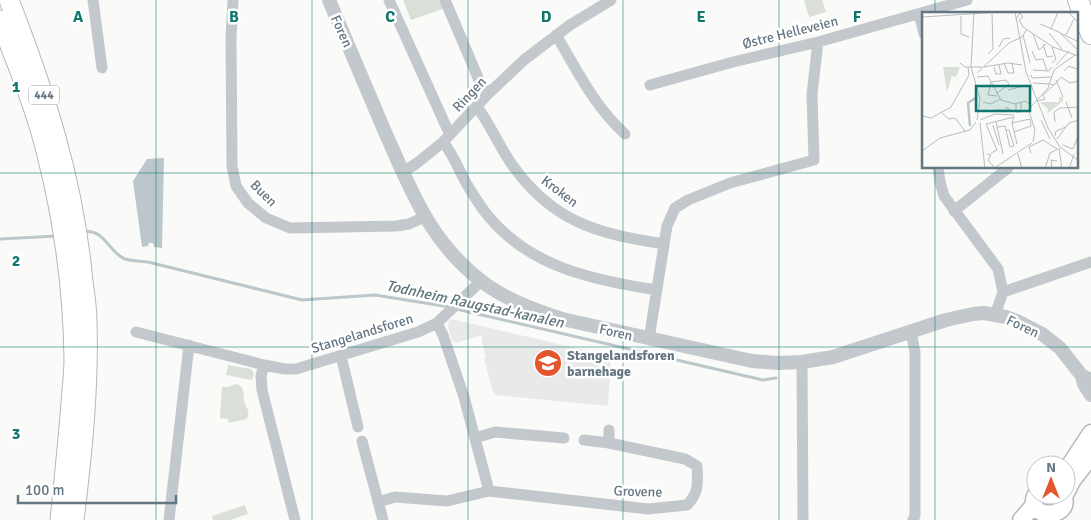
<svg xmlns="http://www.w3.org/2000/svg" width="1091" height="520" font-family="Signika,sans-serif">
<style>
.built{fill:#e8e9e9}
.green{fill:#dadfd7}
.water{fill:#bbc7cb}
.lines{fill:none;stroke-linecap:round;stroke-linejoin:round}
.stream{stroke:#bbc7cb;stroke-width:3}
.secondary-casing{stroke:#b3babf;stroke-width:19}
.trunk-casing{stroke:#b4b9bd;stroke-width:21}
.motorway-casing{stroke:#b4b9bd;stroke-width:22}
.minor{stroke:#c3c8cc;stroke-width:11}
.tertiary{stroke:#c3c8cc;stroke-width:14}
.secondary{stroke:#fff;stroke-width:16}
.trunk{stroke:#fff;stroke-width:19}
.motorway{stroke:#fff;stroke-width:20}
.grid{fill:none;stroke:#0f766e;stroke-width:1;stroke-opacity:0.55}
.labels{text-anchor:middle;stroke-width:5;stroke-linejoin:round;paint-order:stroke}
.shield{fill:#fff;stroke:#939fa8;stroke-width:1}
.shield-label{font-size:12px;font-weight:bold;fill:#657683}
.street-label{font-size:14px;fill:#657683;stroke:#fff}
.poi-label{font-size:14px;font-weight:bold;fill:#657683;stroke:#fff;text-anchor:start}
.water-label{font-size:15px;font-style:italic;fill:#60757c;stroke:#fff}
.inset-river{fill:none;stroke:#bbc7cb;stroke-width:2.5}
.inset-road{fill:none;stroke:#b5bdc2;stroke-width:1}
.view{fill:#0f766e;fill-opacity:0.15;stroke:#0f766e;stroke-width:2.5}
.inset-edge{fill:none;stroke:#657683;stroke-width:2.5}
.grid-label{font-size:16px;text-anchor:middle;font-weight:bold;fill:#0f766e;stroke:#fff;stroke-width:5;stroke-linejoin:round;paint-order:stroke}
</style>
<rect width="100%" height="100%" fill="#fafaf8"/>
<path class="built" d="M451,319L611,356L608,406L495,395L492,389L484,358L486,357L482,342V335L456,343L452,340L448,327V322Z"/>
<path class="green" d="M403,0H442L446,8L411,20Z
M804,0H822L826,12L809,17Z
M228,365L251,369L254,374L252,380L226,375Z
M235,384C245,386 243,392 244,400C245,408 251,409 247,419L229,423L228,419L220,418L222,387H229Z
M245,505L248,514L230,520H213L212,516Z"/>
<path class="water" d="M164,158L162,248L154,247L153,243H149L148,246L142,247L133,181L147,159Z"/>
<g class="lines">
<path class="stream" d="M83,232C105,228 109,253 125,259C132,261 141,261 148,262L302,300L375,295L450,307
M0,239L57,236
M456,309L763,380L776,378"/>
<defs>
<path id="secondary" d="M1066,471L1091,433
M1066,493L1072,481L1091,456
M1036,494C1023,520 1074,520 1063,495
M1021,520L1034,505"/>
<path id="trunk" d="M9,0C45,93 74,181 83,282C85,295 87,309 87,323C89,389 82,455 74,520
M0,20C17,64 36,109 47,155C64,222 73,290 74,358C74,373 72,388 71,403C68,442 64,481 60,520"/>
<path id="motorway" d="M1078,0L1091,34"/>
</defs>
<use href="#secondary" class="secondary-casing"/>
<use href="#trunk" class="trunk-casing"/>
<use href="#motorway" class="motorway-casing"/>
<path class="minor" d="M93,0L102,68
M233,0L231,38L232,166L236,186L248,203L266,218L290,228L396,226L409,224L424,217
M389,0L450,135
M445,0L479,80L488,94
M919,14L924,34
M556,35C577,70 594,106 625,134
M650,85L733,62L818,42L967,0
M477,107C491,125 499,147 513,166C553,222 598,234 664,244
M443,142C453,154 457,166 464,179C469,189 476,199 482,208C524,266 591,280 657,290
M938,168L940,182L944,196L998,269L1003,292
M403,172L417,163L443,142L488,94L524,60L570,25L611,0
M954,211L1008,168
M995,315L1003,292L1091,262
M437,323L443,335L464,397L489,491
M136,332L264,365L285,369H296L418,332L437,323L481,281
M911,332L915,352V516L913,520
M649,339L667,226L675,208L688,200L730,183L814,160L812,94L818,42
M341,356L358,427
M802,362L803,520
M264,365L261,376L262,390L295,520
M475,438L495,432L564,438
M362,441L383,520
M609,443V430
M378,502L395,497L447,501L489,491L648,509L687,505C699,493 698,482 697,466L685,459L609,443L584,440
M169,520L189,345"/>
<path class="tertiary" d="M329,0C348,44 366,88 385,132C411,190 429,240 480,280C504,299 534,310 562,319L752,361L778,363L802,362L833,357L946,320L973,314L984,313L1006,317L1017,321L1042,334L1060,348L1082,376L1091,380
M1082,376L1084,384L1091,395"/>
<use href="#secondary" class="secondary"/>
<use href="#trunk" class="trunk"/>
<use href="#motorway" class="motorway"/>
</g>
<path class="grid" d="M156,0V520M312,0V520M468,0V520M623,0V520M779,0V520M935,0V14M935,168V520M0,173H1091M0,347H1091"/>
<defs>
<symbol id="school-disc" viewBox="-11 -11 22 22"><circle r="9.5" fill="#e4572e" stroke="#fff"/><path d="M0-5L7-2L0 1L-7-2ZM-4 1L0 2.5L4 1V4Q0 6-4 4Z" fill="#fff"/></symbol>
</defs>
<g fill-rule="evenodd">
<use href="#school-disc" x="532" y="347" width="32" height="32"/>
</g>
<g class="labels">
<rect class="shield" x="29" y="85.5" width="30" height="19" rx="4"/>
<g class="shield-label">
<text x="44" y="99">444</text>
</g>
<g class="street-label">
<text transform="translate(342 31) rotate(66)" y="5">Foren</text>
<text transform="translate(790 32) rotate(-14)" y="5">Østre Helleveien</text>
<text transform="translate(469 94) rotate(-47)" y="5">Ringen</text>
<text transform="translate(560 191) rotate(37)" y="5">Kroken</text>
<text transform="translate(264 193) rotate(45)" y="5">Buen</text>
<text transform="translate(1023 326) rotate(25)" y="5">Foren</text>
<text transform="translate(616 332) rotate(13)" y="5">Foren</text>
<text transform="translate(362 333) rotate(-17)" y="5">Stangelandsforen</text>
<text transform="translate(638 491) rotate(2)" y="5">Grovene</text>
</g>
<g class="poi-label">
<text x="567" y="360">Stangelandsforen<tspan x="567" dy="16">barnehage</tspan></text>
</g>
<g class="water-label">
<text transform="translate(475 304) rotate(12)" y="5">Todnheim Raugstad-kanalen</text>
</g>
</g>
<g transform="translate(922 12)">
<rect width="156" height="156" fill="#fafaf8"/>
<path d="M21,55H38L34,65L30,64L25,80ZM133,85H141V89L125,102L126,97L118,90H137V85Z" fill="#dadfd7"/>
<path class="inset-river" d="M48,114L46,91L55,85"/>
<path class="inset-road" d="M52,0L49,55L58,87L55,108M93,0L104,60L126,116L138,135L157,149M146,0L157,11M39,4V22L47,25M0,5L77,0M94,7L98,1L101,5L97,8M97,8L101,15L131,35L156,44M118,12L137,20L157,39M129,17L136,0M127,21L140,37M138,21L157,30M111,22L117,38L124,32M101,23L108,51M144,23L152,7M121,32L125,45L131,44M77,35L81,27L88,26M130,35L134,47L130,51M110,39L114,48L121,47L125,59M66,42L71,37L70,2M38,51L43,55H60M82,51L86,61H92L90,51M134,53L147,39M62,55L86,51L100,53M72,55L74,62H79L77,53M111,58L127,59L130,55M142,59L147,54L157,58M55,61L87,31L100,25L105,17M109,63L110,66L129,65M55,65L66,64L79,88L93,92L104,89L109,94M134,68L141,85M69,70L66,83L75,84M69,70L84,68L87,72M111,71L127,72M128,72L132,73L139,65L148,71L157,69M86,78L106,73M74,82L87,72M116,89L123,87L121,83L132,73M61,90L69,92L78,87M144,90L150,106M94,91V100H99V90M73,98H89L83,95M106,98L126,76L132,58L153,43M107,99L113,118L111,130M20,101L27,107L33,106L43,119M0,104L9,106L29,95L47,63L46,55M92,104L90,111L95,132M58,108L73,102L92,103M119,108L128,127M74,110L81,142M133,110L132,100L138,96L157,95M58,111L63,157M90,111L108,107L109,114L92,120M71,113L77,133M76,115L83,114L88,135M84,118H87L92,134L88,135M133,124L134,119L144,115M135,127L147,111L157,108M141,133L151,137L156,124M137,136L140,157M0,139L18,126L48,118L54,110M69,141L75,138L64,112L92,105M109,141L107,135L121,128L135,137M65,142L69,143L66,148L72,155M96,142L100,157M71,157L110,131M123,157L128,141L136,137M130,157L129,148L135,149M147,157L152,142"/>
<path class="view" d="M54,74H108V99H54Z"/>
<rect width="156" height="156" class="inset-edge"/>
</g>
<g class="grid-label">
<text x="78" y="22">A</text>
<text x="234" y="22">B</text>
<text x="390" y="22">C</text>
<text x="546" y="22">D</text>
<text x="701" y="22">E</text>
<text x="857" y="22">F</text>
<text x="16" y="92">1</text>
<text x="16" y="266">2</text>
<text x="16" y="439">3</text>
</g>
<g transform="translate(1051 480)"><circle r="24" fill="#ffffff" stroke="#c1c8cd"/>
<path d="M0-4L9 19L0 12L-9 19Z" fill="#e4572e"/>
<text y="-8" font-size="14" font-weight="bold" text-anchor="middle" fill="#657683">N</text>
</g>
<path d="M18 495v8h158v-8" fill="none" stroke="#657683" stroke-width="2.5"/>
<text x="25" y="495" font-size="15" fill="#657683" stroke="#ffffff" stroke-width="4" paint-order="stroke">100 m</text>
</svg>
